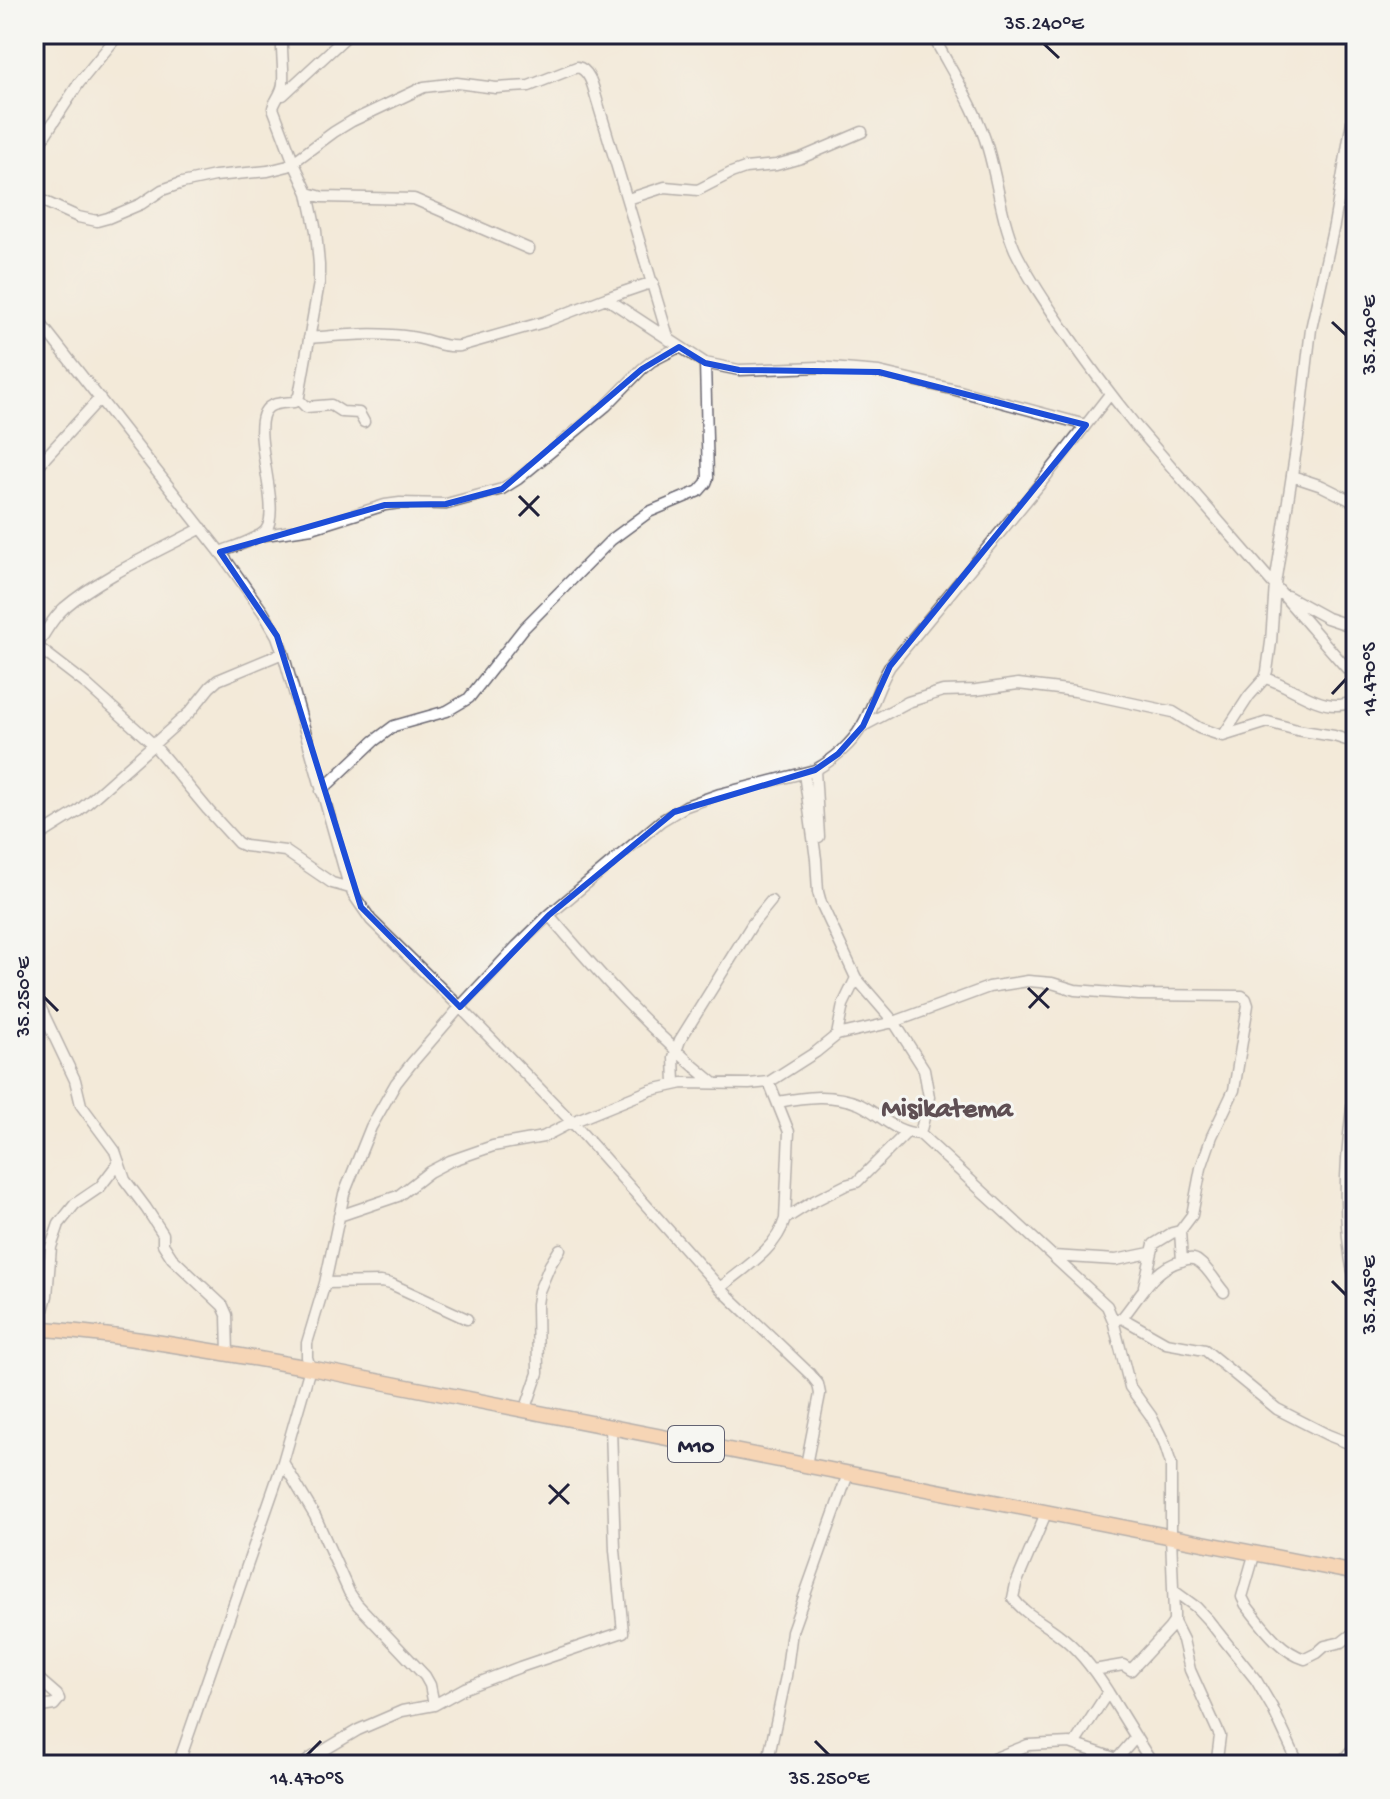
<svg xmlns="http://www.w3.org/2000/svg" width="1390" height="1799" font-family="'Gochi Hand',sans-serif">
<style>
.lines{fill:none;stroke-linecap:round;stroke-linejoin:round}
.minor-casing{stroke:#6b6872;stroke-width:13}
.highway-casing{stroke:#6b6872;stroke-width:17}
.minor{stroke:#fff;stroke-width:10}
.highway{stroke:#fabc8b;stroke-width:14}
.marked{fill:none;stroke:#1d4ed8;stroke-width:6;stroke-linejoin:round}
.ticks{fill:none;stroke:#22223b;stroke-width:3}
.labels{text-anchor:middle;stroke-width:6;stroke-linejoin:round;paint-order:stroke}
.shield{fill:#f6f6f2;stroke:#626272;stroke-width:2}
.shield-label{font-size:22px;font-weight:bold;fill:#22223b}
.quarter-label{font-size:28px;font-weight:bold;fill:#5e4f54;stroke:#f6f6f2}
.neatline{fill:none;stroke:#22223b;stroke-width:3}
.ticks-label{font-size:20px;text-anchor:middle;fill:#22223b}
</style>
<rect width="100%" height="100%" fill="#f6f6f2"/>
<filter id="ink" filterUnits="userSpaceOnUse"><feTurbulence type="fractalNoise" baseFrequency=".0125" numOctaves="2"/><feDisplacementMap in="SourceGraphic" scale="16" xChannelSelector="R" yChannelSelector="G"/><feConvolveMatrix kernelMatrix="1 2 1 2 8 2 1 2 1" color-interpolation-filters="sRGB"/></filter>
<filter id="wash" filterUnits="userSpaceOnUse"><feTurbulence type="fractalNoise" baseFrequency=".006" numOctaves="4" result="noise"/><feDisplacementMap in="SourceGraphic" scale="32" xChannelSelector="R" yChannelSelector="G"/><feGaussianBlur stdDeviation="1.8" result="paint"/><feColorMatrix in="noise" values="0 0 0 0 0 0 0 0 0 0 0 0 0 0 0 0 0 1.4 0 .05"/><feComposite in="paint" operator="in"/></filter>
<g filter="url(#wash)">
<rect width="100%" height="100%" fill="#f3ead9"/>
</g>
<g filter="url(#ink)">
<g class="lines">
<defs>
<path id="minor" d="M932,34C951,71 977,109 988,149C998,183 1001,218 1015,250C1028,277 1046,303 1063,328C1086,362 1110,394 1136,426L1356,679
M283,95L349,34
M34,152L79,83L119,34
M308,193L322,197L414,199L529,249
M34,197L78,217L97,221L108,218L141,204L162,190L182,183L215,176L268,171L288,166L334,132L352,121L424,87L457,83L496,88L529,86L577,67C589,69 593,86 596,97L669,340
M628,199L665,187L698,190L731,173L745,168L776,165L801,158L862,132
M606,298L705,363L739,370L819,367L879,372L956,390L1086,425
M34,315L224,557L263,612L277,636L283,653L347,879L353,894L371,920L460,1007L572,1122L720,1288L810,1374L818,1384L820,1394L806,1465
M309,338C343,335 377,332 411,337C429,339 442,348 460,346L544,322L606,298L653,282
M297,398L306,407L331,405L342,412L359,413L364,422
M34,470L100,398
M1292,476L1322,486L1356,503
M258,536L312,528L385,505L400,503L446,504L502,489L518,479L606,406L642,369L652,361L679,347
M220,552C232,547 258,540 266,530C283,507 246,423 269,407C276,402 286,403 294,402L299,396L319,283V265L316,231L308,193L294,163L273,108C275,100 283,92 283,83C284,67 281,50 282,34
M1287,596L1327,618L1348,625L1356,632
M34,644L86,684L153,744L208,810L238,843L245,846L285,851L332,883L350,888
M35,650C43,635 52,619 64,608C100,577 159,551 202,528
M1265,678C1288,684 1314,706 1337,705C1343,705 1350,703 1356,702
M863,726L908,702L943,691L976,690L1018,684L1075,691L1173,712L1199,728L1223,736L1268,722L1297,730L1334,736L1356,743
M1223,736L1249,696L1265,678L1267,671L1271,642L1275,584L1299,430L1311,329L1334,225L1356,98
M815,770L819,837
M804,773L816,859L818,892L821,903L856,978L894,1022L924,1069L929,1097L920,1134
M321,791L374,741L394,726L447,711L469,698L524,628L611,540L649,512L699,491L706,483L708,478L705,363
M34,839L77,812L91,800L190,712L210,687L218,680L283,653
M549,915C600,975 652,1033 714,1083
M34,994L75,1080L81,1105L115,1151L125,1180L146,1208L163,1234V1244L172,1258L223,1306L227,1315L228,1354
M837,1035L843,1005L856,978
M1356,1076C1349,1130 1342,1183 1348,1238C1350,1252 1350,1267 1356,1280
M675,1083L674,1057L680,1040L753,923L771,901
M778,1102C805,1097 832,1093 859,1104C882,1115 892,1132 920,1134L1107,1306L1113,1320L1130,1387L1151,1416L1164,1442L1171,1464V1536L1174,1614V1622L1169,1629L1131,1670L1123,1665L1094,1670
M339,1216L398,1196L429,1172L450,1161L493,1146L543,1137L572,1122L651,1090L683,1083L749,1084L769,1082L816,1052L837,1035L894,1022L989,987L1028,981L1052,983L1075,990L1139,995L1242,996L1246,999L1248,1005L1234,1090L1212,1136L1201,1168L1192,1215L1180,1231L1182,1261
M785,1219L812,1202L846,1185L857,1182L906,1133
M1053,1256L1116,1260L1150,1253
M325,1283L381,1282L391,1284L467,1319
M1144,1286L1154,1244L1172,1233L1180,1231
M720,1288C744,1268 776,1250 785,1219L789,1132L769,1082
M1122,1318C1140,1297 1152,1269 1181,1261C1188,1259 1193,1257 1199,1262C1209,1269 1216,1283 1224,1292
M1113,1320L1122,1318L1166,1343L1205,1350L1277,1409L1328,1435L1356,1446
M38,1328L47,1296L51,1247L59,1224L75,1204L100,1187L119,1162
M525,1411L538,1373L537,1304L539,1291L550,1265L560,1249
M283,1462L315,1516L349,1592L357,1604L425,1676L430,1685L434,1705
M1046,1513L1016,1584L1013,1598C1024,1614 1043,1622 1058,1634C1079,1649 1095,1671 1108,1692
M1255,1552L1242,1597L1246,1605C1262,1625 1279,1651 1305,1659L1317,1653L1325,1646L1342,1642L1356,1631
M1174,1591L1196,1607L1209,1621L1256,1680L1272,1707L1299,1765
M1174,1622L1183,1640L1190,1670L1220,1736L1217,1759L1225,1765
M34,1675L57,1695L59,1699L54,1705L34,1708
M1075,1743L1108,1692L1153,1765
M1015,1750L1021,1765
M178,1765L283,1462L310,1368L307,1357V1343L325,1283L344,1194L371,1127L396,1083L411,1064L460,1007L517,946L549,915L661,821L686,806L720,794L815,770C833,760 852,744 862,726C873,707 878,686 890,666L1040,484L1110,394
M303,1765L311,1758L358,1730L402,1711L434,1705L465,1688L520,1667L623,1632L615,1550L611,1428
M767,1765L786,1676L792,1631L848,1474
M978,1765L1028,1745L1070,1743L1117,1759L1136,1737
M1339,1765L1356,1745"/>
<path id="highway" d="M34,1328C127,1335 218,1352 310,1368L1356,1573"/>
</defs>
<use href="#minor" class="minor-casing"/>
<use href="#highway" class="highway-casing"/>
<use href="#minor" class="minor"/>
<use href="#highway" class="highway"/>
</g>
</g>
<path d="M0 0H1390V1799H0ZM679,347L705,363L739,370L879,372L1086,425L890,666L863,726L838,754L815,770L674,812L549,915L460,1007L361,907L277,636L220,552L385,505L446,504L502,489L642,369Z" fill="#f3ead9" fill-opacity=".55" fill-rule="evenodd"/>
<path class="marked" d="M679,347L705,363L739,370L879,372L1086,425L890,666L863,726L838,754L815,770L674,812L549,915L460,1007L361,907L277,636L220,552L385,505L446,504L502,489L642,369Z"/>
<path class="ticks" d="M1044,44L1059,58M1332,322L1346,335M519,496L539,516M519,516L539,496M1332,694L1346,679M1028,988L1049,1008M44,997L58,1011M1029,1008L1048,988M1332,1281L1346,1295M549,1485L569,1504M549,1504L569,1484M815,1741L829,1755M307,1755L321,1741"/>
<g class="labels">
<rect class="shield" x="668" y="1426" width="56" height="36" rx="6"/>
<g class="shield-label">
<text x="696" y="1452">M10</text>
</g>
<g class="quarter-label">
<text x="947" y="1116">Misikatema</text>
</g>
</g>
<rect width="1390" height="1799" fill="none" stroke="#f6f6f2" stroke-width="88"/>
<rect x="44" y="44" width="1302" height="1711" class="neatline"/>
<g class="ticks-label">
<text x="1044" y="29">35.240°E</text>
<text transform="translate(1368 335) rotate(-90)" y="7">35.240°E</text>
<text transform="translate(1368 679) rotate(-90)" y="7">14.470°S</text>
<text transform="translate(22 997) rotate(-90)" y="7">35.250°E</text>
<text transform="translate(1368 1295) rotate(-90)" y="7">35.245°E</text>
<text x="307" y="1784">14.470°S</text>
<text x="829" y="1784">35.250°E</text>
</g>
</svg>
